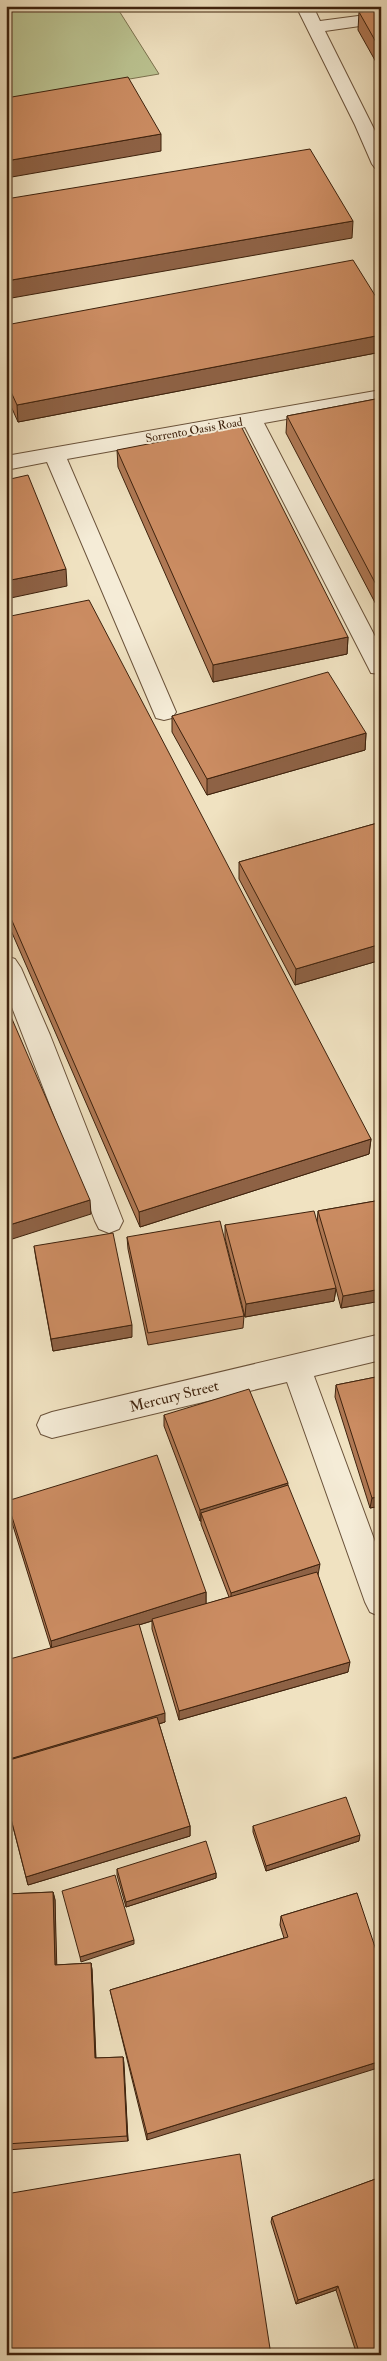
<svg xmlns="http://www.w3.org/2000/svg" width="387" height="2361" font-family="'IM FELL Double Pica',serif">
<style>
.green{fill:#bbc391;stroke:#7c724f}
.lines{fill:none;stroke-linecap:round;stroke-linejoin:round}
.lane-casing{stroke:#6a523a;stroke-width:2}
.street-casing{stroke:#6a523a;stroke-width:2}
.lane{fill:#f5ecd7;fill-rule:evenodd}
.street{fill:#f5ecd7;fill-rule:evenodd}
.wall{fill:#af7854;stroke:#3e220d}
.shaded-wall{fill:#8e6245;stroke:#3e220d}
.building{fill:#cb8c62;stroke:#3e220d}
.labels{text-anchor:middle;stroke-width:4;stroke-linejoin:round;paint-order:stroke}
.far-street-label{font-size:12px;fill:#3e220d;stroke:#f5ecd7}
.street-label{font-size:15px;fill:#3e220d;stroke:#f5ecd7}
</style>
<rect width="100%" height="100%" fill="#f0e2c1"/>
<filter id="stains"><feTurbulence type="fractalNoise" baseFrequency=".004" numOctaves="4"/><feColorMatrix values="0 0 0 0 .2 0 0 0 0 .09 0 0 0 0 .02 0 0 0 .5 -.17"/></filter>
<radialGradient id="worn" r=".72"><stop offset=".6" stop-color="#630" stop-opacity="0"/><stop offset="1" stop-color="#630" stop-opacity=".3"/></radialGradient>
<path class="green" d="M6,6H116L159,74L6,100Z"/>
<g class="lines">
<defs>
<path id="lane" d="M296,6H313L320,21L381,13V23L325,31L381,143V169L375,168L372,164L355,125Z
M381,390V402L264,423L381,648V674L371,673L368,667L245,427L67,459L176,712L172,718L164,720L156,718L47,462L6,470V456Z
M6,956L15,959L21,968L50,1035L123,1221L119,1229L109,1233L99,1229L95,1221L6,992Z"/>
<path id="street" d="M381,1334V1360L314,1376L381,1558V1617L370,1612L365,1602L287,1382L52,1438L41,1434L37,1425L41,1416L52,1412Z"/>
</defs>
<use href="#lane" class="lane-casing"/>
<use href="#street" class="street-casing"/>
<use href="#lane" class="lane"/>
<use href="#street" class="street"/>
</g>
<path class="wall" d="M381,10V71L358,30L359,12Z
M381,305V352L18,422L6,395V325Z
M381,398V614L286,433L287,416Z
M117,450L348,637L347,654L213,682L118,467Z
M6,617L371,1139L369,1154L140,1227L6,919Z
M172,716L366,733L365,750L207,795L172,732Z
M381,822V960L295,985L239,879V862Z
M381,1200V1301L341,1308L336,1289L334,1301L245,1317L225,1238V1225L317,1223L318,1211Z
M127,1237L244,1316L243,1328L148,1345L128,1249Z
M34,1246L132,1337L53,1351L36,1259Z
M381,1376V1506L370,1508L335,1397L336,1385Z
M164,1415L287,1486L318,1575L348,1672L179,1720L152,1629V1621L139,1625L165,1722L159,1724L190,1826V1836L28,1885L6,1800L51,1648L9,1513L7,1501L206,1592V1604L229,1597L201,1524V1521H200L164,1426Z
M253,1826L359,1841L266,1871L253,1832Z
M117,1869L216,1873V1878L126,1907L117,1875Z
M53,1892L55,1900L56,1965L91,1963L92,1970L96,2058L123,2057L128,2141L7,2150L6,2149V1894Z
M357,1893L147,2140L112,1998L110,1990L284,1938L280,1925L281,1916Z
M381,2177V2354L357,2355L336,2290L296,2304L271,2222L272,2217Z"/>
<path class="shaded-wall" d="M351,6H381V7L351,11Z
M161,134V151L6,178V161Z
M353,221L352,238L6,299V281Z
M381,335V352L18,422L17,405Z
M66,569L67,586L6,599V581Z
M348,637L347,654L213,682V665Z
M366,733L365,750L207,795V779Z
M381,944V960L295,985L296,969Z
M371,1139L369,1154L140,1227L139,1212Z
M90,1200L91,1214L6,1241V1226Z
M336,1288L334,1301L245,1317L246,1304Z
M381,1289V1301L341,1308L343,1296Z
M132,1325V1337L53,1351L51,1339Z
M288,1483L287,1494L201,1513V1521H200V1510Z
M381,1496V1506L370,1508L372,1498Z
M320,1564L318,1575L231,1603V1593Z
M206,1592V1604L52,1652L51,1641Z
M350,1662L348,1672L179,1720V1711Z
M165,1713V1722L6,1769V1760Z
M190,1826V1836L28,1885L26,1877Z
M360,1835L359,1841L266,1871V1866Z
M216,1873V1878L126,1907V1902Z
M53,1892L55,1900L57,1973L55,1965Z
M134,1940V1944L81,1962L80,1957Z
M91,1963L92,1970L96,2065L95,2058Z
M123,2057L124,2063L128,2141L127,2136Z
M381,2061V2067L147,2140V2134Z
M338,2286L336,2290L296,2304L298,2300Z"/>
<path class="building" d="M381,10V51L359,12Z
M128,77L161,134L6,161V98Z
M310,149L353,221L6,281V199Z
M353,260L381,305V335L17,405L6,381V325Z
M381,398V594L287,416Z
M241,426L348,637L213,665L117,450Z
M28,475L66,569L6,581V480Z
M89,600L371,1139L139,1212L6,907V617Z
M328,672L366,733L207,779L172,716Z
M381,822V944L296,969L239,862Z
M6,1005L90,1200L6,1226Z
M381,1200V1289L343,1296L318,1211Z
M314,1211L336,1288L246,1304L225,1225Z
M220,1221L244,1316L148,1333L127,1237Z
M113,1233L132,1325L51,1339L34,1246Z
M381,1376V1496L372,1498L336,1385Z
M249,1389L288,1483L200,1510L164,1415Z
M157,1455L206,1592L51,1641L7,1501Z
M288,1485L320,1564L231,1593L201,1513Z
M317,1572L350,1662L179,1711L152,1619Z
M139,1624L165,1713L6,1760V1660Z
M157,1717L190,1826L26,1877L6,1799V1761Z
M346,1797L360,1835L266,1866L253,1826Z
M206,1841L216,1873L126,1902L117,1869Z
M115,1875L134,1940L80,1957L62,1891Z
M53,1892L55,1965L91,1963L95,2058L123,2057L127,2136L6,2144V1894Z
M357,1893L381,1965V2061L147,2134L110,1990L288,1937L281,1916Z
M240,2154L271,2355H6V2194Z
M381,2177V2352L374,2355H360L338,2286L298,2300L272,2217Z"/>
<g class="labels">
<g class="far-street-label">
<text transform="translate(194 430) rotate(-10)" y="4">Sorrento Oasis Road</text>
</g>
<g class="street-label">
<text transform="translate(174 1396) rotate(-14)" y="5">Mercury Street</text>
</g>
</g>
<rect width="387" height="2361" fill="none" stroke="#f0e2c1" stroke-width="25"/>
<rect x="8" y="8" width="372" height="2346" fill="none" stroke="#3e220d" stroke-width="2.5"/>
<rect x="12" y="12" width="362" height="2336" fill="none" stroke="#3e220d"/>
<rect width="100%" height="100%" filter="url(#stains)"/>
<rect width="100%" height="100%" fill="url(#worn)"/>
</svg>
